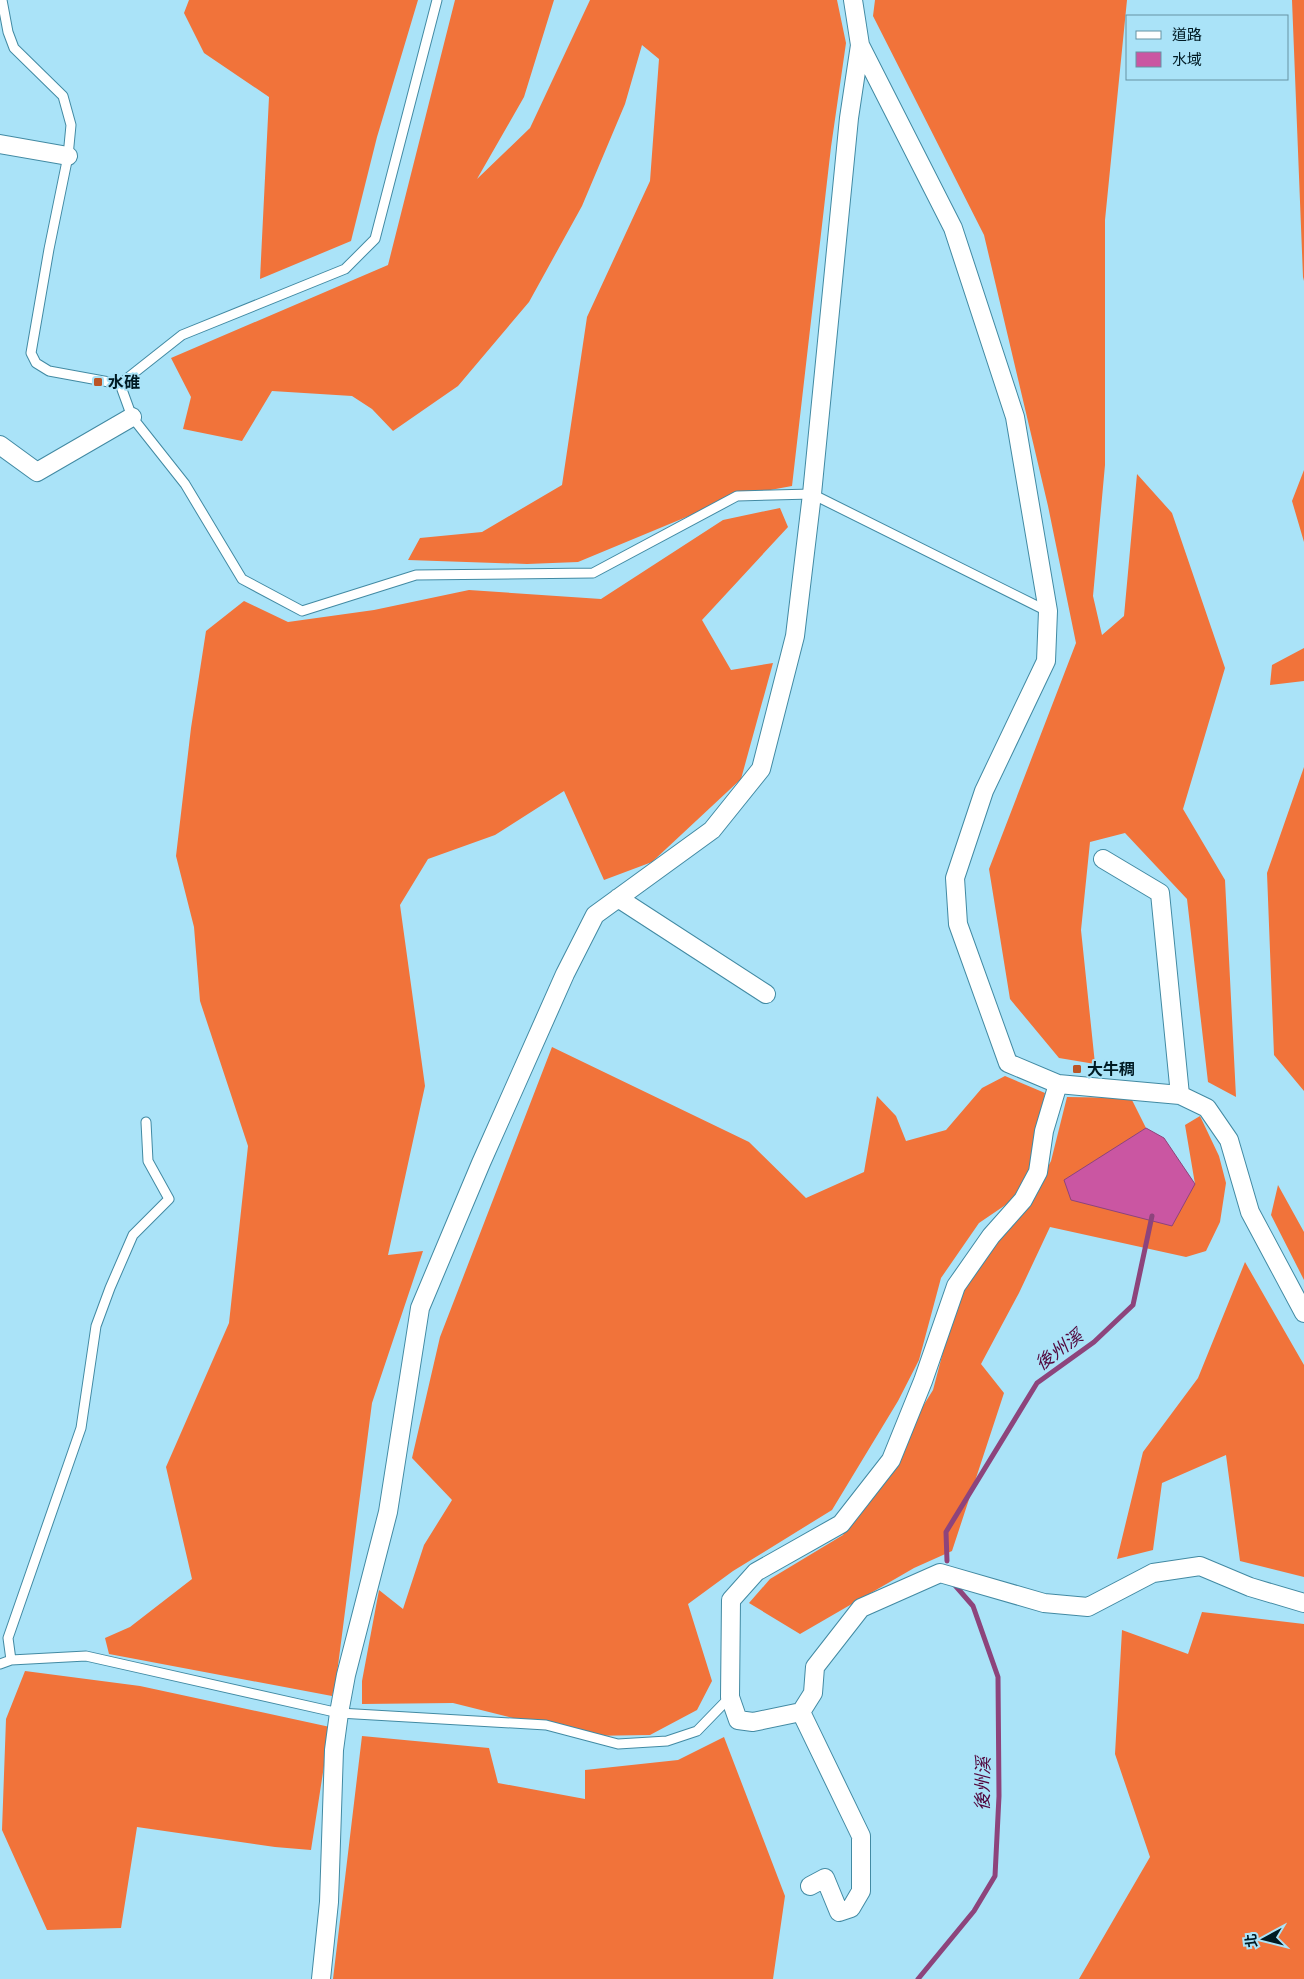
<svg xmlns="http://www.w3.org/2000/svg" width="1304" height="1979" font-family="Raleway,'Noto Sans TC',sans-serif">
<style>
.forest{fill:#f1733a}
.water{fill:#ca56a2;stroke:#8d447c}
.lines{fill:none;stroke-linecap:round;stroke-linejoin:round}
.stream{stroke:#8d447c;stroke-width:5}
.lane-casing{stroke:#428aa3;stroke-width:11}
.street-casing{stroke:#428aa3;stroke-width:20}
.lane{stroke:#fff;stroke-width:9}
.street{stroke:#fff;stroke-width:18}
.poi-dot{fill:#bb5526;stroke:#aae3f8;stroke-width:2}
.labels{text-anchor:middle;stroke-width:4;stroke-linejoin:round;paint-order:stroke}
.poi-label{font-size:16px;font-weight:bold;fill:#001a23;stroke:#aae3f8;text-anchor:start}
.water-label{font-size:18px;font-style:italic;fill:#52073d;stroke:#aae3f8}
</style>
<rect width="100%" height="100%" fill="#aae3f8"/>
<path class="forest" d="M189,0H418L377,137L351,241L260,279L269,97L204,53L184,13Z
M455,0H554L524,97L477,179L530,128L590,0H837L846,43L831,147L792,486L737,496L578,562L527,564L408,560L420,538L482,532L562,485L587,317L650,181L659,59L642,45L625,104L582,206L529,302L458,386L393,431L372,409L352,396L272,391L242,441L183,429L191,397L171,358L388,265Z
M875,0H1127L1105,220V465L1093,596L1102,635L1124,616L1137,474L1172,513L1225,668L1183,809L1225,880L1236,1097L1208,1082L1187,899L1125,833L1090,842L1081,930L1095,1064L1059,1058L1010,999L989,869L1076,643L1048,506L984,235L873,16Z
M1292,0H1304V281L1303,277Z
M1304,470V542L1292,501Z
M780,508L788,527L702,620L731,670L773,663L741,779L652,862L604,880L564,791L495,835L428,859L400,905L425,1086L388,1255L423,1251L372,1403L336,1681L332,1696L109,1654L105,1638L130,1627L192,1579L166,1467L229,1323L248,1146L200,1001L194,927L176,856L191,728L206,631L244,601L288,622L374,610L469,590L601,599L723,520Z
M1304,648V681L1270,685L1272,665Z
M1304,767V1091L1274,1055L1267,873Z
M552,1047L749,1142L806,1198L864,1172L877,1096L896,1116L906,1141L946,1130L982,1088L1005,1076L1045,1093L1035,1150L1023,1193L979,1223L941,1278L919,1360L898,1401L832,1510L733,1571L688,1604L712,1681L697,1710L650,1735L585,1736L453,1703L362,1704V1681L379,1590L403,1609L424,1545L452,1500L412,1458L440,1337Z
M1067,1097L1131,1098L1146,1128L1119,1147L1195,1184L1185,1125L1200,1116L1219,1156L1226,1183L1220,1222L1206,1251L1186,1257L1050,1227L1019,1293L981,1364L1004,1393L952,1551L914,1568L800,1634L749,1603L770,1579L843,1535L933,1390L958,1295L994,1244L1028,1205L1051,1161Z
M1278,1185L1304,1232V1280L1271,1215Z
M1245,1262L1304,1365V1577L1240,1561L1226,1455L1162,1483L1153,1550L1117,1559L1143,1452L1198,1378Z
M1202,1612L1304,1624V1979H1079L1150,1857L1115,1754L1122,1630L1188,1654Z
M25,1671L140,1686L330,1727L311,1850L275,1847L137,1827L121,1928L47,1930L2,1830L6,1719Z
M362,1736L489,1748L498,1783L585,1799V1770L678,1760L724,1737L785,1896L773,1979H333Z"/>
<path class="water" d="M1146,1128L1164,1138L1195,1184L1172,1226L1071,1200L1064,1180Z"/>
<g class="lines">
<path class="stream" d="M947,1561L946,1532L1037,1383L1094,1342L1133,1305L1152,1216
M918,1979L974,1911L995,1876L999,1796L998,1677L973,1606L953,1583"/>
<defs>
<path id="lane" d="M2,0L8,32L14,48L63,96L71,125L68,156L49,249L31,353L36,363L49,371L120,384L182,335L345,269L375,239L437,0
M120,384L132,417L185,484L242,579L302,611L416,575L593,573L737,496L812,494L1047,611
M11,1660L8,1638L81,1428L96,1326L110,1288L133,1235L169,1199L148,1161L146,1122
M0,1664L11,1660L86,1656L339,1713L546,1725L618,1744L667,1741L697,1731L730,1697"/>
<path id="street" d="M860,45L953,228L1015,417L1048,611L1046,661L984,791L955,878L958,924L1008,1063L1058,1084L1180,1095L1207,1108L1229,1140L1250,1212L1304,1313
M0,144L68,156
M0,445L37,472L132,417
M1103,859L1160,893L1180,1095
M618,898L766,994
M1058,1084L1044,1131L1038,1172L1023,1200L991,1236L956,1286L923,1381L891,1460L841,1524L756,1572L731,1600L730,1697L738,1720L753,1722L801,1712L813,1693L815,1667L861,1608L940,1573L1044,1603L1088,1607L1153,1573L1200,1566L1250,1587L1304,1603
M801,1712L861,1836V1891L851,1908L839,1912L825,1878L810,1886
M321,1979L329,1902L334,1750L339,1713L346,1675L388,1512L420,1308L481,1163L565,974L595,915L712,830L761,769L795,636L812,494L849,118L860,45L853,0"/>
</defs>
<use href="#lane" class="lane-casing"/>
<use href="#street" class="street-casing"/>
<use href="#lane" class="lane"/>
<use href="#street" class="street"/>
</g>
<g class="poi-dot">
<rect x="93" y="377" width="10" height="10" rx="2.5"/>
<rect x="1072" y="1064" width="10" height="10" rx="2.5"/>
</g>
<g class="labels">
<g class="poi-label">
<text x="108" y="388">水碓</text>
<text x="1087" y="1075">大牛稠</text>
</g>
<g class="water-label">
<text transform="translate(1059 1350) rotate(-37)" y="6">後州溪</text>
<text transform="translate(983 1784) rotate(-89)" y="6">後州溪</text>
</g>
</g>
<rect x="1126" y="15" width="162" height="65" fill="#aae3f8" stroke="#6693a3"/>
<rect x="1136" y="31" width="25" height="8" fill="#ffffff" stroke="#6693a3"/>
<text x="1172" y="40" font-size="15" fill="#001a23">道路</text>
<rect x="1136" y="52" width="25" height="15" fill="#ca56a2" stroke="#6693a3"/>
<text x="1172" y="65" font-size="15" fill="#001a23">水域</text>
<g transform="translate(1264 1939) rotate(263)" stroke="#aae3f8" stroke-width="4" paint-order="stroke">
<path d="M0-4L9 19L0 12L-9 19Z" fill="#001a23"/>
<text y="-8" font-size="14" font-weight="bold" text-anchor="middle" fill="#001a23">北</text>
</g>
</svg>
